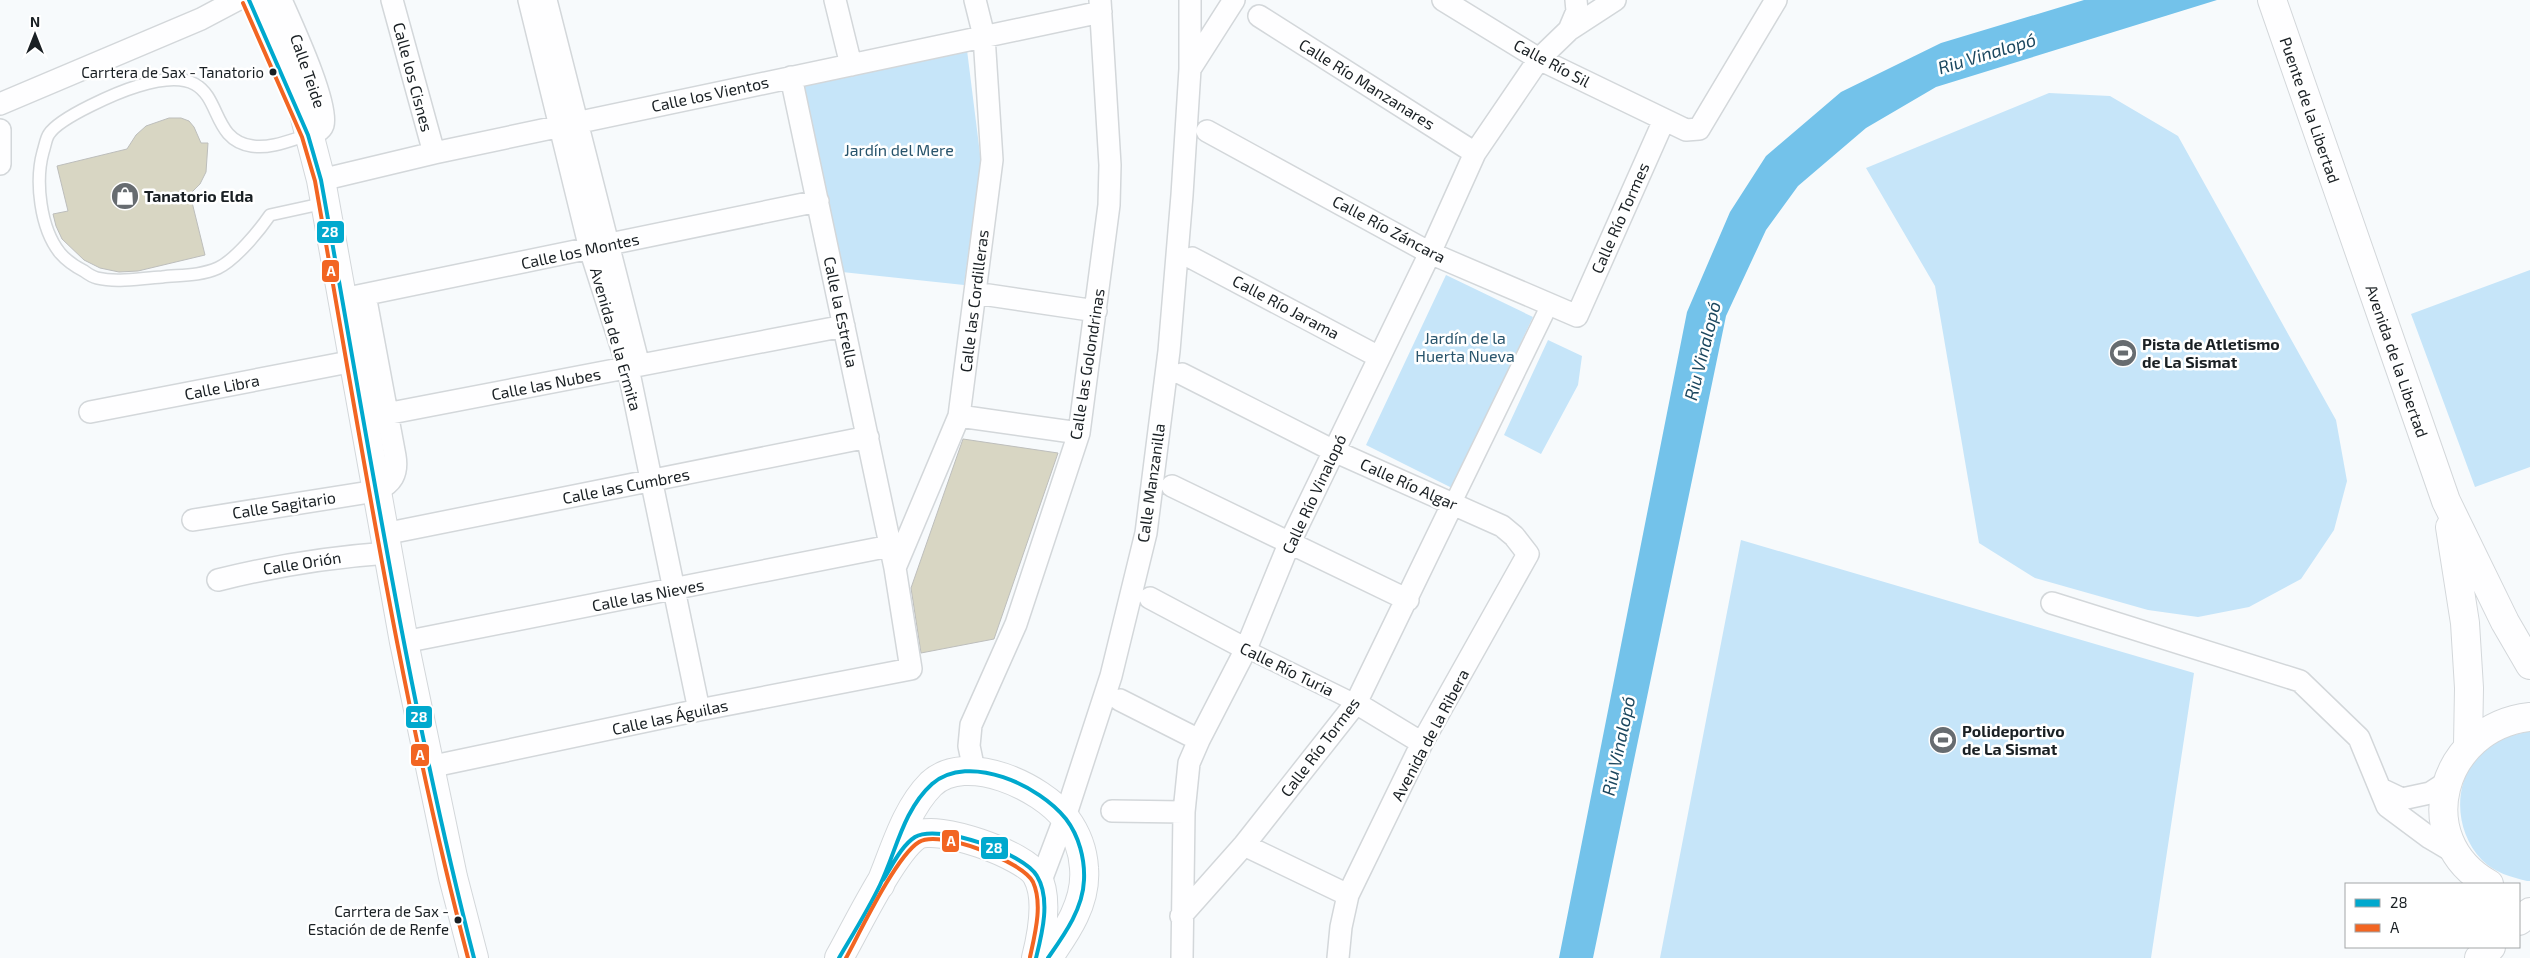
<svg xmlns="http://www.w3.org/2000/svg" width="2530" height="958" font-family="'Exo 2',sans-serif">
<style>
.green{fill:#c6e5f9}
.water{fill:#73c2ea}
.building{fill:#d8d6c3;stroke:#bdbebc}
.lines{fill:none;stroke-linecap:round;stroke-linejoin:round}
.service-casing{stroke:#d3d7da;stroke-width:14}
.pedestrian-casing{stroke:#d3d7da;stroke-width:19}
.minor-casing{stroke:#d3d7da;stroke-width:24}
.tertiary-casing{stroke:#d3d7da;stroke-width:30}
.service{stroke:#fefeff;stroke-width:11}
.pedestrian{stroke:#fefeff;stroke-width:16}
.minor{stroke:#fefeff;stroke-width:21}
.tertiary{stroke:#fefeff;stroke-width:28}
.bus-1-casing{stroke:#fff;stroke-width:8}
.bus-2-casing{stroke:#fff;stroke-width:8}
.bus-1{stroke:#00a9ce;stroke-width:4}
.bus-2{stroke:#f26522;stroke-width:4}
.bus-dot{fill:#1a2024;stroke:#fff;stroke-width:2}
.labels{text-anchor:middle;stroke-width:5;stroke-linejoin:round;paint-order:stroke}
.bus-label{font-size:15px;fill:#1a2024;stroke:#fff;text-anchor:end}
.street-label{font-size:16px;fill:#1a2024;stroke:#fff}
.park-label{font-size:16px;fill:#28546c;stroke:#fff}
.poi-label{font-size:16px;font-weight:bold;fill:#1a2024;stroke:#fff;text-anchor:start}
.water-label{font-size:18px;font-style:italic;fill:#1b475f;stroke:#fff}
.line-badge{stroke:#fff;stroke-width:2}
.badge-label{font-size:14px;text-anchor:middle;font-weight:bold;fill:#fff}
</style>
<rect width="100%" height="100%" fill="#f7fafc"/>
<path class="green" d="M967,50L981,162L964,285L842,272L804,84Z
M2049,93L2110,96L2178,136L2336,420L2347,481L2334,530L2301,579L2249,607L2198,617L2148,610L2035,578L1979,543L1935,286L1866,168Z
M2530,270V467L2475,487L2411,314Z
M1446,275L1533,317L1452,488L1366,445Z
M1548,340L1582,356L1578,385L1541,454L1504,435Z
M1741,540L2194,673L2151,958H1660Z
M2530,731V881H2527C2511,877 2495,873 2482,860C2453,830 2452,778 2484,750C2497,738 2514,735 2530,731Z"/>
<path class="water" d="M2084,0H2217L1936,87L1866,128L1798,186L1766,230L1726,316L1593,958H1559L1687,312L1730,212L1766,156L1841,92L1941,43Z"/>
<path class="building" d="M169,118H181L189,121L194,127L201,143H208L206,172L200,184L190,194L205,255L138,271L119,272L100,268L84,260L62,239L56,226L53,214L68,211L57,166L127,149L136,135L146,126Z
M963,439L1058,453L994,639L921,653L911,588Z"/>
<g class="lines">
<defs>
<path id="service" d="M308,135C291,140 270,149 252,146C197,138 235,56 138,86C118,92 60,117 49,134C46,138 45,146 43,152C35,181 40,228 60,253C66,260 76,267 84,271C88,274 93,277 97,278C118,283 141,278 162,277C180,275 200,276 218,268C235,260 259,231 270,215L325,203"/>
<path id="pedestrian" d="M1453,503L1550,304
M1246,649L1356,703"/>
<path id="minor" d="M281,0C291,23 329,104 323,125C321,131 314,133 308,135
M392,0L434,153
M529,0L590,249L628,368L699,710
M546,0L637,358
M835,0L851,65
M1443,0L1539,59L1686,130L1699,129L1776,0
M1259,16L1475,153
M1569,30L1577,11L1576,0
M1190,69L1234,0
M791,77L895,568L959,416L992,160L984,36L975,0
M0,104L201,19L237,0
M0,130V164
M1207,131L1430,253L1577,316L1664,120
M321,180L434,153L1101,12
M1192,258L1379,357
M975,293L1096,311
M343,299L818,201
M1182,374L1334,451L1502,526L1514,536L1528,554L1422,743L1348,895L1341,927L1338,958
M90,412L354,361
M959,416L1079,433
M365,418L844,326
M1172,486L1408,600
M193,520L376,491C392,483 398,474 395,456L365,295
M384,534L868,437
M218,580C274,566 330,557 388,553
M1150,598L1246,649
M2052,603L2300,681L2359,738L2387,806L2430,838L2457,854
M404,642L890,546
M1120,700L1199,740
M1356,703L1422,743
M429,767L699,710L911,669L895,568
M974,770L969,746L971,725L1016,624L1079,433L1109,205L1110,165L1100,0
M2381,789L2402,799L2430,793L2447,782
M1112,811L1184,812
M1244,845L1348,895
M1040,883L1065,817L1111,676L1146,533L1169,351L1182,195L1190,69V0
M1181,916L1244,845L1356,703L1453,503
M1182,958L1184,812L1189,763L1199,740L1246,649L1289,544L1430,253L1475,153L1539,59L1569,30L1615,0"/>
<path id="tertiary" d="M264,0L297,87L321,180L404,642L453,877L474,958
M2272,0L2446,501L2505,622L2530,665
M2450,527L2465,623L2469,688L2468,745
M2489,884C2410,840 2440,727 2530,717
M880,885C894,852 905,810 931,784C966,751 1042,787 1066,819C1077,834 1083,850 1084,868C1087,902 1067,931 1048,958
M2519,921L2530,912
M839,958C855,930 892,853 916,836C936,823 1026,855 1037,876C1049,898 1042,934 1036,958
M2479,958L2491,947"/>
</defs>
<use href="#service" class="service-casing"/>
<use href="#pedestrian" class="pedestrian-casing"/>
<use href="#minor" class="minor-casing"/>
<use href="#tertiary" class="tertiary-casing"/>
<use href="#service" class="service"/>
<use href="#pedestrian" class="pedestrian"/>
<use href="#minor" class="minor"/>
<use href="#tertiary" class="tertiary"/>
<defs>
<path id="bus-1" d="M249,0L308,135L321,180C368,440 408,702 474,958
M883,880C892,866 901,846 915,837C938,823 1024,853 1037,876C1051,899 1042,934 1036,958
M839,958C853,934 868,910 880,885C896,852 903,810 932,784C969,752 1040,786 1066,819C1079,836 1085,859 1084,880C1083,909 1064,935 1048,958"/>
<path id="bus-2" d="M243,3L302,137L315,181C361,441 401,703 468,958
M846,958C860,932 896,856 919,842C939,829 1022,861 1033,882C1043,904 1035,934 1030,957"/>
</defs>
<use href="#bus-1" class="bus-1-casing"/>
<use href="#bus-2" class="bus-2-casing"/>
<use href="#bus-1" class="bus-1"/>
<use href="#bus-2" class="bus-2"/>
</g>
<defs>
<symbol id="shop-disc" viewBox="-11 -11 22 22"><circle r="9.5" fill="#676c70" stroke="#fff"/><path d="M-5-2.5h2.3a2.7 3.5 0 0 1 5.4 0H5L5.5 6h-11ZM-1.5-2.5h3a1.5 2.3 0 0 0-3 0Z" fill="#fff"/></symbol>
<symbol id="stadium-disc" viewBox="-11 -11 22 22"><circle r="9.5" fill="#676c70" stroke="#fff"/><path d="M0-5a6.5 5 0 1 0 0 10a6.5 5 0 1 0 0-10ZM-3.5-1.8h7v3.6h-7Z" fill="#fff"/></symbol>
</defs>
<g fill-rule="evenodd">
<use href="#shop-disc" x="109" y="180" width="32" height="32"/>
<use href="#stadium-disc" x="2107" y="337" width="32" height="32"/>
<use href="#stadium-disc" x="1927" y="724" width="32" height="32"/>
</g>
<g class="bus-dot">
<circle cx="273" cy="72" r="4.5"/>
<circle cx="458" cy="920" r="4.5"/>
</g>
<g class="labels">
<g class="bus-label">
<text x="264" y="78">Carrtera de Sax - Tanatorio</text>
<text x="449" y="917">Carrtera de Sax -<tspan x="449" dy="18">Estación de de Renfe</tspan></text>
</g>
<g class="street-label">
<text transform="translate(1552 63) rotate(28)" y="6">Calle Río Sil</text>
<text transform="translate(308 71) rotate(71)" y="6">Calle Teide</text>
<text transform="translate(413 77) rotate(75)" y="6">Calle los Cisnes</text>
<text transform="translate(1367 84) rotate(32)" y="6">Calle Río Manzanares</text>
<text transform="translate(710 94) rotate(-12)" y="6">Calle los Vientos</text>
<text transform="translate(2310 110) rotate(71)" y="6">Puente de la Libertad</text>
<text transform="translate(1620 218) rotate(-66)" y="6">Calle Río Tormes</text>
<text transform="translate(1389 229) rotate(28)" y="6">Calle Río Záncara</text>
<text transform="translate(580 251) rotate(-12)" y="6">Calle los Montes</text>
<text transform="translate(974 301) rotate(-83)" y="6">Calle las Cordilleras</text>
<text transform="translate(1286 307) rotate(28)" y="6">Calle Río Jarama</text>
<text transform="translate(841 312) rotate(78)" y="6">Calle la Estrella</text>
<text transform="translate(616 339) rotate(74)" y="6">Avenida de la Ermita</text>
<text transform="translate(2397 361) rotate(71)" y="6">Avenida de la Libertad</text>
<text transform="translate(1087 364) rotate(-81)" y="6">Calle las Golondrinas</text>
<text transform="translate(546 384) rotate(-11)" y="6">Calle las Nubes</text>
<text transform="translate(222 387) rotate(-11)" y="6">Calle Libra</text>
<text transform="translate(1151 483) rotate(-82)" y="6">Calle Manzanilla</text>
<text transform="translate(1409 484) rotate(24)" y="6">Calle Río Algar</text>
<text transform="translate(626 486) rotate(-11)" y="6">Calle las Cumbres</text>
<text transform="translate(1314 494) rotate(-65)" y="6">Calle Río Vinalopó</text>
<text transform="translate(284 505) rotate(-9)" y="6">Calle Sagitario</text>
<text transform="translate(302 563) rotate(-9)" y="6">Calle Orión</text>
<text transform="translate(648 595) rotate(-11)" y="6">Calle las Nieves</text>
<text transform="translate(1287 669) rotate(26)" y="6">Calle Río Turia</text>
<text transform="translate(670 717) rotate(-12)" y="6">Calle las Águilas</text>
<text transform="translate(1430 735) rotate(-62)" y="6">Avenida de la Ribera</text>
<text transform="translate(1320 747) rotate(-53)" y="6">Calle Río Tormes</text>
</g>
<g class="park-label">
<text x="899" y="156">Jardín del Mere</text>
<text x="1465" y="344">Jardín de la<tspan x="1465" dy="18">Huerta Nueva</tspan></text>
</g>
<g class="poi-label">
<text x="144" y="202">Tanatorio Elda</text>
<text x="2142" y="350">Pista de Atletismo<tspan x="2142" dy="18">de La Sismat</tspan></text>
<text x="1962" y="737">Polideportivo<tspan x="1962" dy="18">de La Sismat</tspan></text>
</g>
<g class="water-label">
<text transform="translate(1987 54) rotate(-17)" y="6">Riu Vinalopó</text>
<text transform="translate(1703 351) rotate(-76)" y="6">Riu Vinalopó</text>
<text transform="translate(1619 746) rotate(-78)" y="6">Riu Vinalopó</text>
</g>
</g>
<g class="line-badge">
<rect x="316" y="220" width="29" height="24" rx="5" fill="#00a9ce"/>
<rect x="321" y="259" width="19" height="24" rx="5" fill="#f26522"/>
<rect x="405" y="705" width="28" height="24" rx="5" fill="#00a9ce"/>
<rect x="410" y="743" width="20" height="24" rx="5" fill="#f26522"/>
<rect x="941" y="829" width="19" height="24" rx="5" fill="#f26522"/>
<rect x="980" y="836" width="29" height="24" rx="5" fill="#00a9ce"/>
</g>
<g class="badge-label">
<text x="330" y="237">28</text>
<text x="331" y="276">A</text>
<text x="419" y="722">28</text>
<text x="420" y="760">A</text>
<text x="951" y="846">A</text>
<text x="994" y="853">28</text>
</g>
<rect x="2345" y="883" width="175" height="65" fill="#ffffff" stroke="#a3a6a7"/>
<rect x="2355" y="899" width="25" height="8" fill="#00a9ce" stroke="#a3a6a7"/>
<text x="2390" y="908" font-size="15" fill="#1a2024">28</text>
<rect x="2355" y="924" width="25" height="8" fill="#f26522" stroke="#a3a6a7"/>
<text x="2390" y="933" font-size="15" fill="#1a2024">A</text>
<g transform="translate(35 35)" stroke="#ffffff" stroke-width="4" paint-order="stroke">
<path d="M0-4L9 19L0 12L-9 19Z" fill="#1a2024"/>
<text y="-8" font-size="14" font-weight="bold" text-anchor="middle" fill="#1a2024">N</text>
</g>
</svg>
